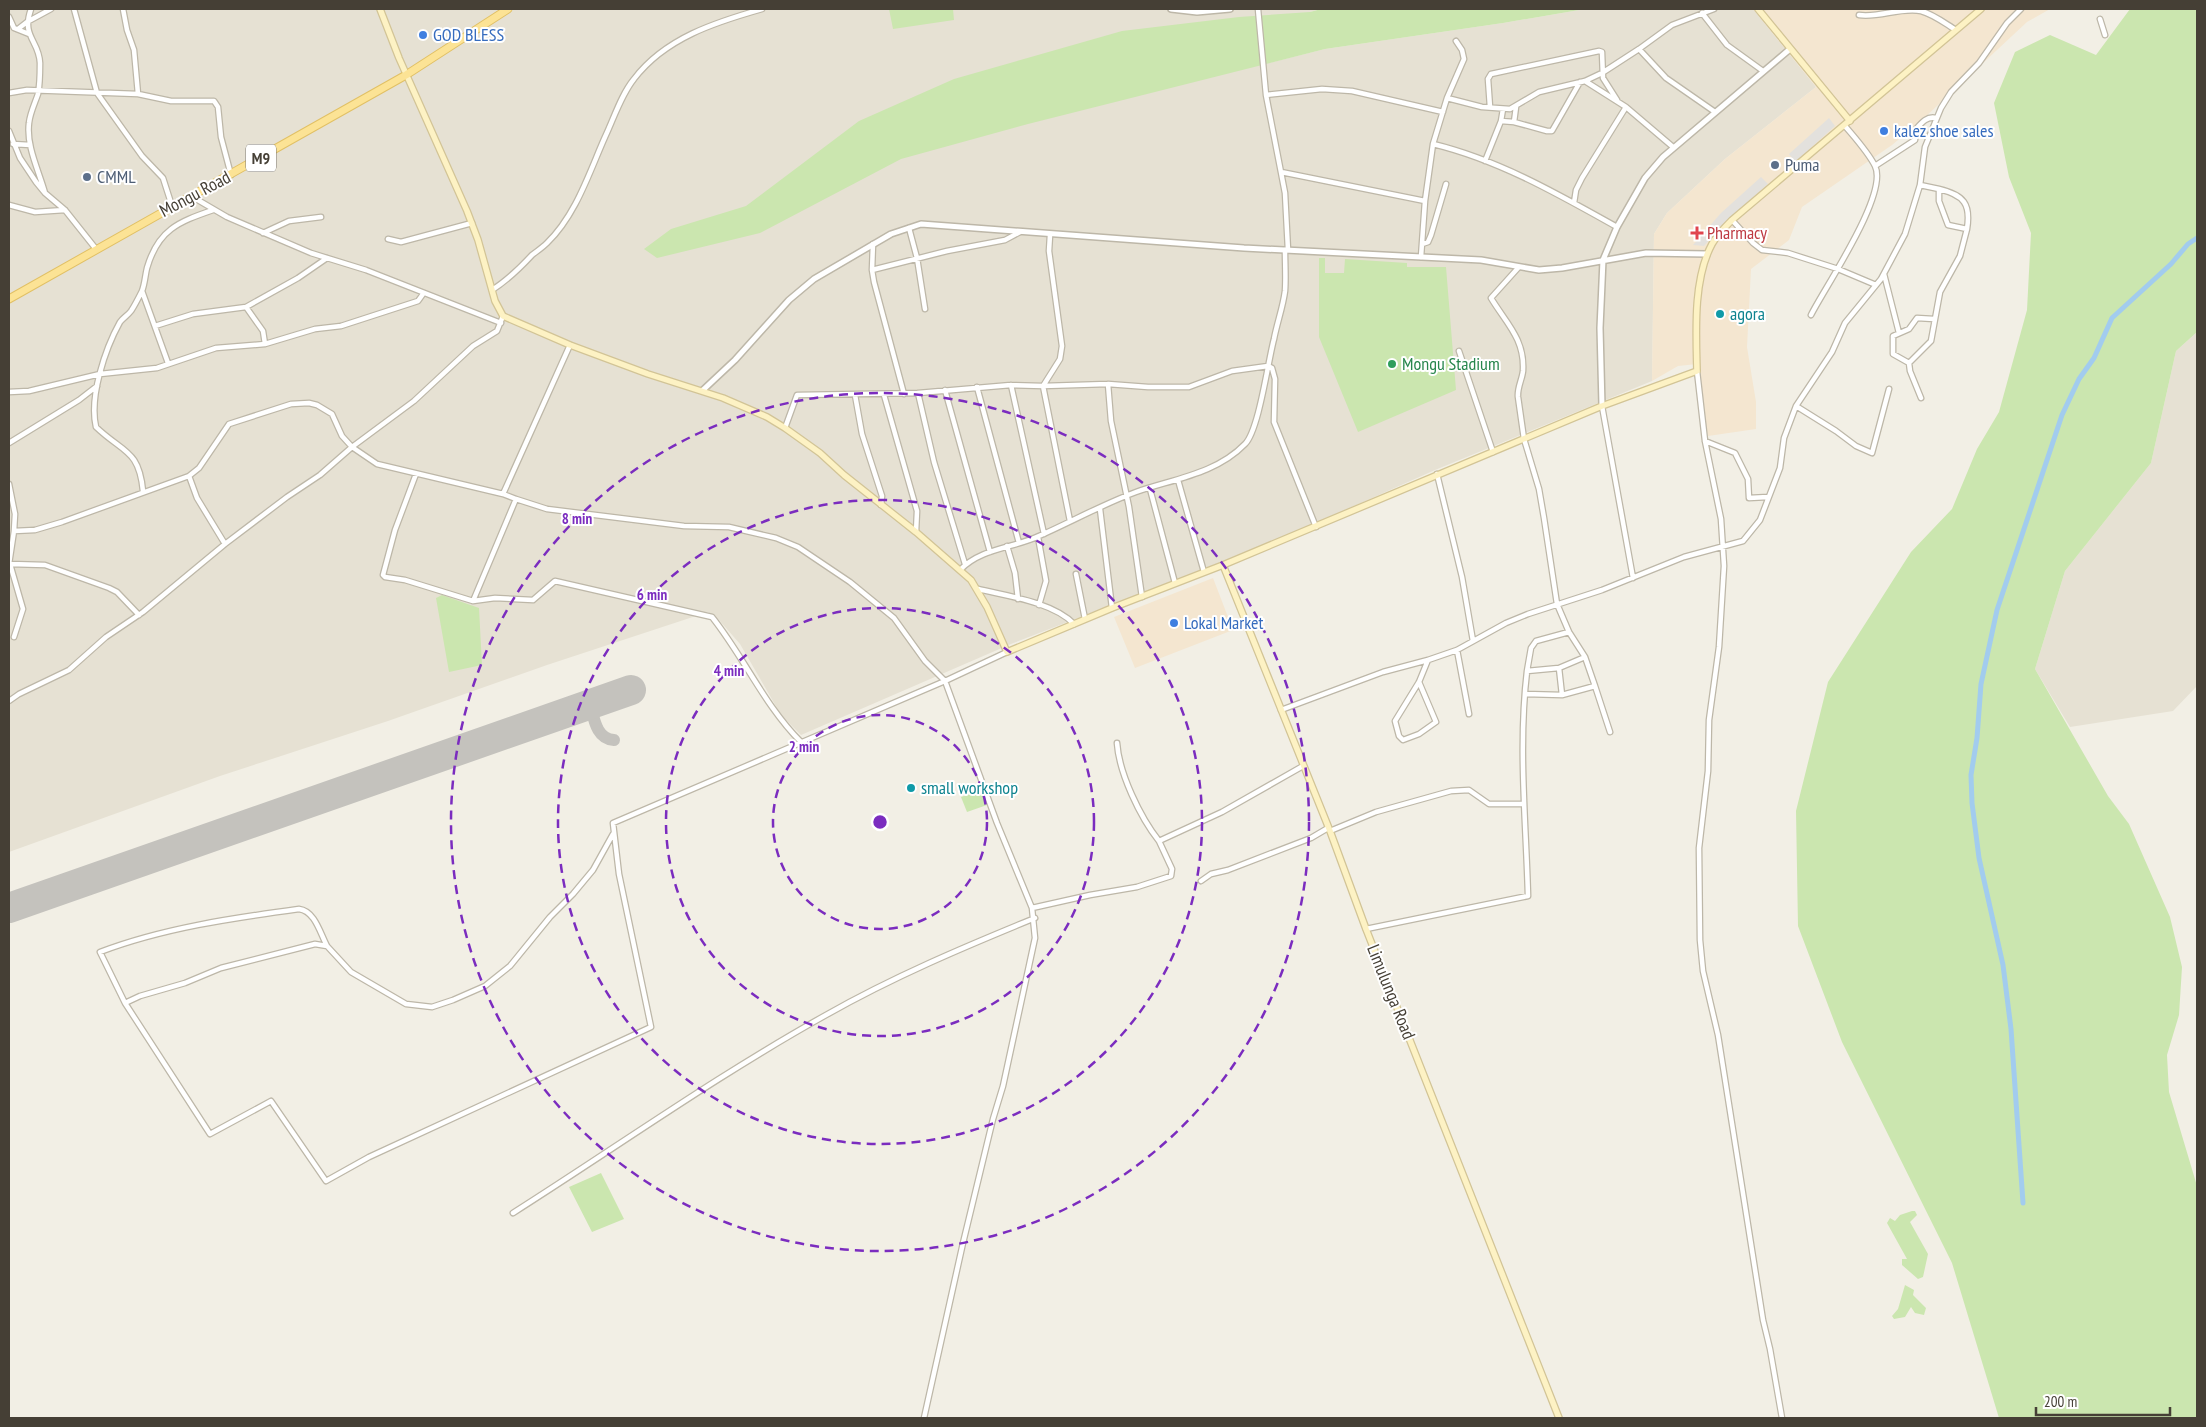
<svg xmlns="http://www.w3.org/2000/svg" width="2206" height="1427" font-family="'PT Sans Narrow',sans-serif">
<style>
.residential{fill:#e6e1d3}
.commercial{fill:#f4e6d0}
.green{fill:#cbe6af}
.parking{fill:#e3e1dd}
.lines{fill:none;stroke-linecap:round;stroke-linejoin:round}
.canal{stroke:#a2ccee;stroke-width:5}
.taxiway{stroke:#c4c2bd;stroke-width:12}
.runway{stroke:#c4c2bd;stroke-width:30}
.minor-casing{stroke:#bdb7a8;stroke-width:7}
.tertiary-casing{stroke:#bdb7a8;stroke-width:8}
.secondary-casing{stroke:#d2c496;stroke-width:8}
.primary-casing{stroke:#e1c065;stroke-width:9}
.minor{stroke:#fff;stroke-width:4.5}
.tertiary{stroke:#fff;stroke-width:5}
.secondary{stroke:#fdf2c4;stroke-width:5.5}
.primary{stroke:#fce395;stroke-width:7}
.ring{fill:none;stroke:#7b2cbf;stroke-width:2.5;stroke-dasharray:9 6}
.shop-dot{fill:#3f7fe0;stroke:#fff;stroke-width:2}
.service-dot{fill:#5c6f8a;stroke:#fff;stroke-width:2}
.health-dot{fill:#e0444e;stroke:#fff;stroke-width:2}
.culture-dot{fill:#0f9aa8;stroke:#fff;stroke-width:2}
.leisure-dot{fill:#2e9e5b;stroke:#fff;stroke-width:2}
.labels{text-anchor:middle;stroke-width:4;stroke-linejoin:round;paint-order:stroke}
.shield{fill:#fff;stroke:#7d7972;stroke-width:1}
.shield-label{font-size:16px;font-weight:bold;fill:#453f35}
.shop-label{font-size:18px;fill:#366cbe;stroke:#fff;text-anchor:start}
.service-label{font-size:18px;fill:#4e5e75;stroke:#fff;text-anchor:start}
.street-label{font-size:18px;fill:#453f35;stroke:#fff}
.health-label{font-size:18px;fill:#be3a42;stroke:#fff;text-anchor:start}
.culture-label{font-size:18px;fill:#0d838f;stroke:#fff;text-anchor:start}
.leisure-label{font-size:18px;fill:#27864d;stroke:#fff;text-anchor:start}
.centre{fill:#7b2cbf;stroke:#fff;stroke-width:2.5}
.ring-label{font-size:15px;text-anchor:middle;font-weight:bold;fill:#7b2cbf;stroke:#fff;stroke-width:4;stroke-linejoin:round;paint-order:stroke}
</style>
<rect width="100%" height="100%" fill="#f2efe5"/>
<path class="residential" d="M9,9H1321L1310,12L1269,63L1325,49L1503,23L1585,9H1753L1816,87L1725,159L1667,213L1654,234L1652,381L1435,470L1318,522L1209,567L1011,644L801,735L781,715L740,644L719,620L708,612L547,665L388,721L220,776L9,852Z
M2197,332V686L2173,711L2070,727L2035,669L2065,571L2151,463L2176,351Z"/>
<path class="commercial" d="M1753,9H2050L2027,22L1923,119L1892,145L1802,207L1789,240L1751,269L1747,347L1756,402V429L1708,436L1699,402L1697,364L1678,366L1652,381L1654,234L1667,213L1725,159L1816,87Z
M1213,578L1233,630L1135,668L1114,617Z"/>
<path class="green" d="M889,9H953L954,20L893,29Z
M1321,9H1585L1503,23L1325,49L1028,124L901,159L760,233L657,258L644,249L671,229L746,206L859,121L954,79L1122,31L1239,17L1310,12Z
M2130,9H2197V332L2176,351L2151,463L2065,571L2035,669L2108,796L2129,824L2170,917L2182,967L2179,1015L2167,1055L2169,1092L2197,1186V1418H1999L1952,1263L1842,1042L1798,926L1796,811L1828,682L1911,552L1952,509L1977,449L1999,412L2027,310L2031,233L2009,177L1994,103L2015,52L2050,35L2096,55Z
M1319,258H1325V273H1344L1345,259L1407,263V267H1446L1456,390L1358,432L1319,337Z
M442,595L479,608L482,665L449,672L436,598Z
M981,790L987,805L967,812L961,797Z
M601,1173L624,1219L592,1232L569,1187Z
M1912,1211H1915L1917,1215L1910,1222L1928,1254L1923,1277L1918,1279L1902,1265V1259H1907L1887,1223L1890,1218L1895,1221L1900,1215Z
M1905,1285L1914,1290L1913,1295L1926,1308L1924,1315L1915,1313L1911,1307L1905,1317L1894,1319L1892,1316L1898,1309Z"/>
<path class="parking" d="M1829,118L1835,126L1795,162L1789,154Z
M1761,177L1768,184L1727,220L1704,246L1693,245L1721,213Z"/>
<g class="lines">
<path class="canal" d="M2023,1203L2011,1029L2003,965L1979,858L1972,803L1971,775L1977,738L1981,684L1997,610L2062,415L2079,379L2094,358L2112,318L2171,264L2188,244L2197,238"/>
<path class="taxiway" d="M590,704C594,718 596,739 614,740"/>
<path class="runway" d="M9,908L631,690"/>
<defs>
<path id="minor" d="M31,9C21,37 39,40 40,63C40,73 40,84 38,94C35,103 30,113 29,123C26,146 39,171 45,193
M74,9L97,93L142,156L163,178L172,206
M123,9L127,30L134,50L138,94
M1258,9L1266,95L1285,193L1288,250
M1702,13L1727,45L1763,71
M1859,15C1880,18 1900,7 1921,11C1933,14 1946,24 1956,30
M9,17L14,28L29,34
M2100,19L2105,35
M18,29L27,22L51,9
M1639,49L1666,78L1715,112
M1585,81L1626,107L1673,147
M9,93L27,90L138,94L171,101H214L218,107L221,137L231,175
M1266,95L1322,89L1352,91L1443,112
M1447,98L1482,107L1510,109L1539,92L1585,81L1602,73L1639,49L1672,25L1714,9
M1490,107L1488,79L1491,74L1599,51L1602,52L1603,78L1617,100
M1501,121L1514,122L1547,131H1552L1580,82
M1514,122L1516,107
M9,131L20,158L36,182L45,193L65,210L96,249
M13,144L30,145
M1433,144C1499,160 1558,194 1617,227
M1485,161L1501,121L1503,109
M1875,166L1915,140L1916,129C1922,122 1927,116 1936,118
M1281,172L1425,201
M1920,185L1939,189V201L1948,225L1967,229L1960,256L1940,292L1931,341L1909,363L1910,371L1921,398
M1939,189C1964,195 1971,204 1967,229
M191,196L227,217L311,253L366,270L501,323
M1574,203L1576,190L1582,178L1626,107
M9,205L35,212L65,210
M1732,220L1753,243L1762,250L1788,253L1838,269L1876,285
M909,228L917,258L925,309
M263,233L289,221L321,217
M1050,235L1049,251L1062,346L1060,359L1043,386L1070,521
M388,239L401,242L472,223
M873,244L872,270L874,282L904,394
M1422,244L1428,242L1431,235L1446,184
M1421,257L1425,201L1433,144L1447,98L1464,59L1462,50L1456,41
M1518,268L1491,298C1506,323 1525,339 1523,371C1522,380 1517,388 1518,397L1524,439L1539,489L1544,518L1557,604L1569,632L1585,657L1559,668L1527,671L1531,648L1536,641L1569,632
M872,270L947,251L1005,240L1020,232
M1884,274L1899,333
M492,290C508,280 519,269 532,255C537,251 542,248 547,243C576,215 589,173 605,137C614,118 621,95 634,79C665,38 716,22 762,9
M142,291C139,297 135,305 131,311C128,315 123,318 120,322C105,349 89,397 96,427C123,453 139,449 143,491
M246,307L263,331L265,344
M1811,315C1825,287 1889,194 1875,166C1868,152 1855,138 1845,126
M155,326L193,314L246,307L298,278L327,258
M1459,351L1493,452
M168,363L142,291C145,283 145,276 147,268C158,230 178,222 213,210
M1909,363L1893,354V336L1909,329L1917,318L1934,319
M1697,371L1705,441L1721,519L1724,566L1719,647L1709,720L1708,771L1699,848L1700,940L1703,971L1718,1035L1763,1320L1770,1349L1782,1418
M1108,384L1111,421L1129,507L1142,597
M1011,385L1044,534
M977,387L1019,543
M945,390L990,552
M9,392L29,391L100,374L157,368L216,348L265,344L315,329L341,326L418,301L423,294
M918,393L934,462L965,564
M855,395L862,434L882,496L881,505
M884,395L917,511L916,532
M1602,406L1633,578
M1796,406L1836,431L1856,446L1872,453L1889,389
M785,428L797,395L918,393L1011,385L1043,386L1108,384L1148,387H1189L1232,371L1268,366L1272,368L1275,379L1274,422L1316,527
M1705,441L1735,453L1748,479L1749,498L1768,497
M9,443L79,400L97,386
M416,474L395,530L383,575L385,577L405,580L473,601L516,499L503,494
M1437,474L1462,577L1473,641
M1178,480L1204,572
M9,484L15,514L14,531
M1150,489L1175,583
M516,499L547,509L684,526L729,527L776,538L798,547L850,582L894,618L925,661L945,681L997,823L1032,908L1035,938L1003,1086L993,1119L963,1243L924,1418
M1100,509L1112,608
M1038,537L1046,581L1039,605
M225,544L197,498L189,476L199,468L229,424L291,404L309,403L317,405L332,414L342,436L352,447L377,464L503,494L570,345
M1007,546L1015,573L1018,599
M9,564L14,531L35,530L62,522L189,476
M960,570C981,548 1014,548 1039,536C1071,522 1103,504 1136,492C1173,479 1216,474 1245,444C1259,430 1268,361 1274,339C1277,323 1283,307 1285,291C1286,278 1285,263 1285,250
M1076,574L1085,619
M978,589C1007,596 1053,602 1074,624
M473,601L495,598L533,600L555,581L712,617C744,657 764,705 801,742
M14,637L23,609L10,564L45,565L109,588L117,592L139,615
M1457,650L1469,714
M1585,657L1595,686
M1559,668L1562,695
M1419,682L1436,722L1419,734L1403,740L1399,736L1395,721L1419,682L1428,660L1457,650L1506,623L1528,614L1602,590L1684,557L1743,541L1760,520L1780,468L1784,438L1796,406L1832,352L1845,323L1881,279L1905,234L1920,185L1925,147L1941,108L1951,92L1979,63L2007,23L2021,9
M1525,694L1562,695L1595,686L1610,732
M9,701L19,694L69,670L106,637L143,612L225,544L287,497L320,475L352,447L414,401L473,346L497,331L503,316
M1281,710L1383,672L1428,660
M1117,743C1119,773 1140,817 1159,841L1222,812L1303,766
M1330,831L1376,812L1451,791L1469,790L1489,804H1524
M1201,881L1211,874L1228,870L1311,838L1328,828
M1032,908L1090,895L1137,887L1171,876L1172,869L1159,841
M1366,929L1528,896C1526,821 1518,747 1527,671
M327,946C320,933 315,911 299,909C233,918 163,928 100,952L125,1003L210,1134L271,1101L326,1181L369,1157L651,1027L619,874L613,823L945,681L1007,652
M125,1003L140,996L185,983L221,968L315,944L327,946L351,972L406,1004L432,1007L453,1000L485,986L510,966L550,917L573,894L593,870L613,834
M513,1213C617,1147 718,1075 826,1015C893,977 964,947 1035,918"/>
<path id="tertiary" d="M1171,9L1197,12L1230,9
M703,390L735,360L789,300L814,279L891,234L921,224L1244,248L1481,260L1539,270L1562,268L1646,253L1707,254
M1602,406L1600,328L1603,260L1617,227L1645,178L1663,157L1790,49"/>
<path id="secondary" d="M380,9L399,58L467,211L478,240L495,301L503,316L570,345L648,374L723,398L767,417L785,428L820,453L844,475L916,532L971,580L987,607L1007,652L1112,608L1223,565L1602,406L1697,371C1696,332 1693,279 1712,244C1717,235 1725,227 1732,220L1981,9
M1758,9L1850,121
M1223,565L1330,831L1366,929L1559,1418"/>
<path id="primary" d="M9,299L406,75L508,9"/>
</defs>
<use href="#minor" class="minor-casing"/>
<use href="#tertiary" class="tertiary-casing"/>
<use href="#secondary" class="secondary-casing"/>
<use href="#primary" class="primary-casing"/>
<use href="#minor" class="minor"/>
<use href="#tertiary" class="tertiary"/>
<use href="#secondary" class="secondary"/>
<use href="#primary" class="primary"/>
</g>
<g class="ring">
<circle cx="880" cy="822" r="107"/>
<circle cx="880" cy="822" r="214"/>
<circle cx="880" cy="822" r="322"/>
<circle cx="880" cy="822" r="429"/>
</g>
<g class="shop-dot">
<circle cx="423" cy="35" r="5"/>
<circle cx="1884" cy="131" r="5"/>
<circle cx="1174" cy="623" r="5"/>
</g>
<g class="service-dot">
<circle cx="1775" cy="165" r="5"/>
<circle cx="87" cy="177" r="5"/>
</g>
<path class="health-dot" d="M1694.5 225.5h5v5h5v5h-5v5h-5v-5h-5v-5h5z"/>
<g class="culture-dot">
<circle cx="1720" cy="314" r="5"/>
<circle cx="911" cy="788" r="5"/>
</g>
<circle class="leisure-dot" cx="1392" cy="364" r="5"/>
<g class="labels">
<rect class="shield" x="246" y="144.5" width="30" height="27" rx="4"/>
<g class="shield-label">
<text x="261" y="164">M9</text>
</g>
<g class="shop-label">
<text x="433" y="41">GOD BLESS</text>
<text x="1894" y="137">kalez shoe sales</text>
<text x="1184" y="629">Lokal Market</text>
</g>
<g class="service-label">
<text x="1785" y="171">Puma</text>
<text x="97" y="183">CMML</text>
</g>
<g class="street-label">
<text transform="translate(195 194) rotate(-28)" y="6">Mongu Road</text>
<text transform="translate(1391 992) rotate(68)" y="6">Limulunga Road</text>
</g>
<g class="health-label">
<text x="1707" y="239">Pharmacy</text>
</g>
<g class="culture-label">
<text x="1730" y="320">agora</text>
<text x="921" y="794">small workshop</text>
</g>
<g class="leisure-label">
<text x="1402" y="370">Mongu Stadium</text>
</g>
</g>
<circle cx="880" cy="822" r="8" class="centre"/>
<g class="ring-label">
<text x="577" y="524">8 min</text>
<text x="652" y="600">6 min</text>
<text x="729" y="676">4 min</text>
<text x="804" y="752">2 min</text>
</g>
<rect width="2206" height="1427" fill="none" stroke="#453f35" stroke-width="20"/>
<path d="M2036 1407v8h134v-8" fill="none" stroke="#453f35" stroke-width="2.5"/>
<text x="2044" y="1407" font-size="15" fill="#453f35" stroke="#ffffff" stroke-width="4" paint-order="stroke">200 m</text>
</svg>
